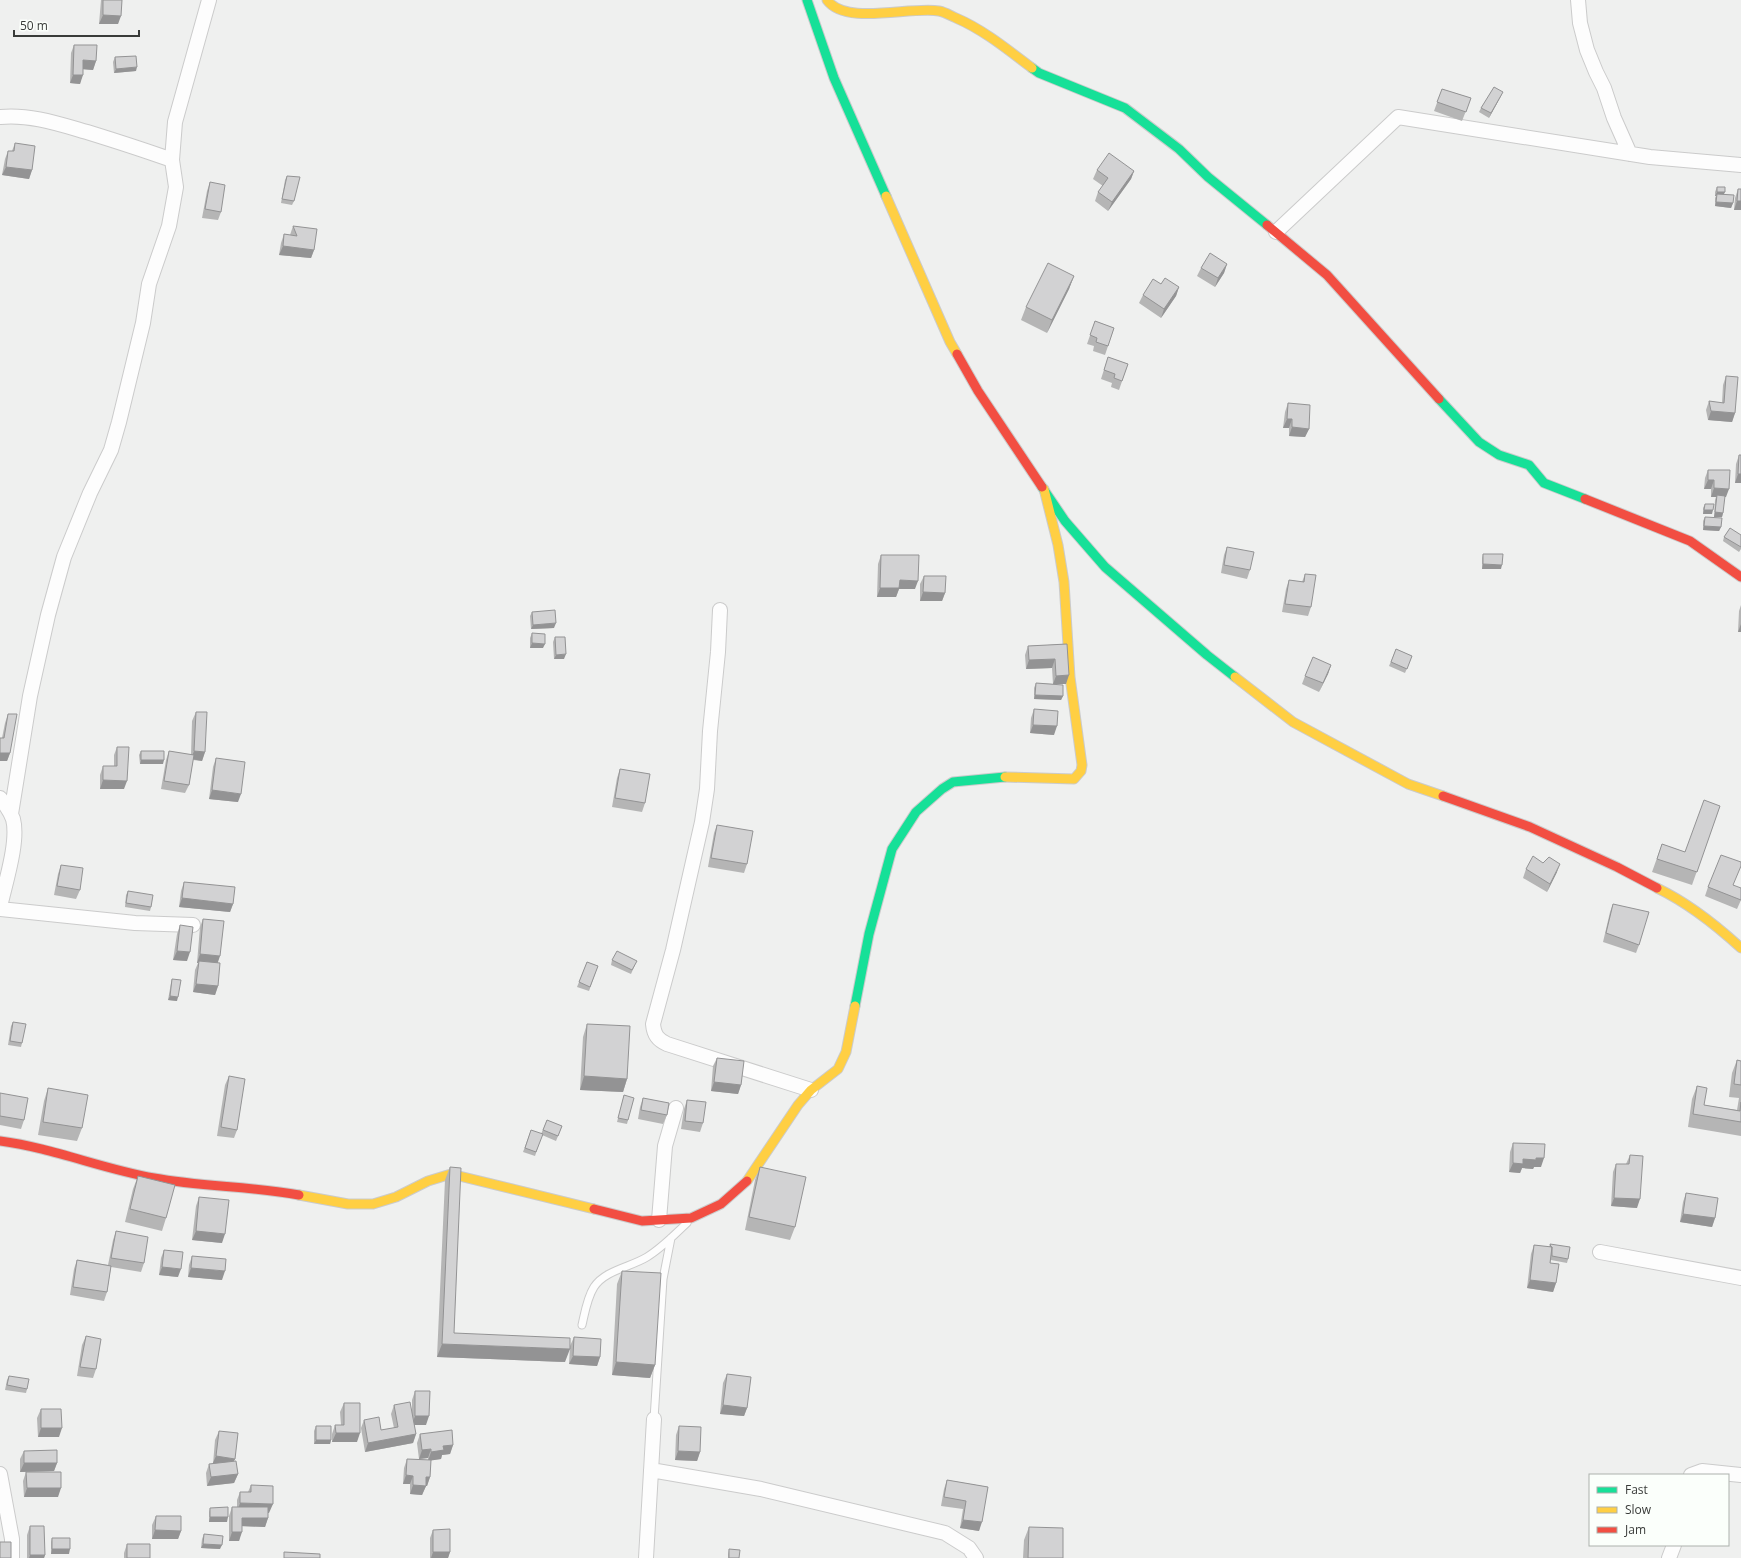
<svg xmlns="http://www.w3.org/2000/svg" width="1741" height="1558" font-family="'Open Sans',sans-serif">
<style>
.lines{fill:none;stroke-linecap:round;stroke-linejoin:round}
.lane-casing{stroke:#cbcbcb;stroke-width:9}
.street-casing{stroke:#cbcbcb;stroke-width:16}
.fast-casing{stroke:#cbcbcb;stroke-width:11}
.slow-casing{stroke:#cbcbcb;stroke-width:11}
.jam-casing{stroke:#cbcbcb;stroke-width:11}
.lane{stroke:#fdfdfd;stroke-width:7}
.street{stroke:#fdfdfd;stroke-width:14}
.fast{stroke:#16e098;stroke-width:9}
.slow{stroke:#ffcf43;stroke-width:9}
.jam{stroke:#f24e42;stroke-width:9}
.wall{fill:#b5b5b5}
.shaded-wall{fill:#939394}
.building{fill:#d2d2d3;stroke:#939394}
</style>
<rect width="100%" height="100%" fill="#eff0ef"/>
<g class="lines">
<defs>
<path id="lane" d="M582,1325C585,1312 587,1298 594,1287C605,1270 631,1267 647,1257C662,1248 674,1235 687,1223
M654,1419L663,1279L671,1238"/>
<path id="street" d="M1578,0L1580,23L1587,50L1596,72L1604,88L1614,118L1630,154
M0,117C30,114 59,124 87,132C116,141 144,150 172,160
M1276,232L1398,117L1650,157L1741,165
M720,610L718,652L710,731L707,789L702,822L673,950L653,1024C654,1035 658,1040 667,1044L811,1090
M0,798C5,804 10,811 13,819C19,841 5,884 0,907
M11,814L30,696L48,615L64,557L90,493L111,450L119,422L143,323L149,284L169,226L176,187L172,160L175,122L209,0
M0,909L135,923L193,925
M659,1220L665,1146L676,1108
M1600,1252L1741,1278
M651,1470L761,1489L945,1533L969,1548L976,1558
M0,1474L12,1539V1558
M1691,1475L1702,1471L1741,1475
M646,1558L654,1419
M1669,1558L1674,1545"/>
<path id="fast" d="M807,0L834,78L886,196
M1032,68L1039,73L1125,108L1179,149L1208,177L1267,225
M1439,399L1479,442L1499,455L1529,465L1544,483L1585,499
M1042,487L1065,521L1105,567L1207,655L1235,677
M855,1006L869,934L892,849L916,812L942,789L953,782L1005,777"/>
<path id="slow" d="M827,0C846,26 910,6 939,11C945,12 951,16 956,18C984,30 1008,50 1032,68
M886,196L950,342L957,354
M1235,677L1293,722L1408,784L1443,796
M1005,777L1074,779L1081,771L1082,765L1070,677L1064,582L1058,545L1044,489
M1657,888C1688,903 1716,925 1741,948
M747,1181L798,1105L811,1090L838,1069L846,1052L855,1006
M299,1195L348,1204H373L396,1197L428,1181L451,1174L594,1209"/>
<path id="jam" d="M1267,225L1327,275L1439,399
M957,354L978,391L1042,487
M1585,499L1690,541L1741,577
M1443,796L1530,827L1617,867L1657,888
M0,1141C53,1148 102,1169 154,1178C202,1187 251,1186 299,1195
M594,1209L642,1221L691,1218L721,1204L747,1181"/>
</defs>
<use href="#lane" class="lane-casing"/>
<use href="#street" class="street-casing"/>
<use href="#fast" class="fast-casing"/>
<use href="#slow" class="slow-casing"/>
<use href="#jam" class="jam-casing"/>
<use href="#lane" class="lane"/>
<use href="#street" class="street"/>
<use href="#fast" class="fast"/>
<use href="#slow" class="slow"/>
<use href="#jam" class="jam"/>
</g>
<path class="wall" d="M101,0H122L118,24H99Z
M74,45L96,61L93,70L83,69L80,84L70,83L71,53Z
M115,57L136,71L114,73L113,62Z
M1442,89L1471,98L1462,121L1434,111Z
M1501,96L1489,118L1479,112L1481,108Z
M15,143L32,170L29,179L2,175L5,159L8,151H12Z
M1097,170L1134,171L1131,179L1108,211L1095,201L1098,192L1103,186L1093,179Z
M287,176L294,201L292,205L281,203L285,180Z
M210,182L221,212L218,220L202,218L207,191Z
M1717,187L1733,203L1731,208L1715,206V198L1716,196H1715V192Z
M1738,189H1741V210H1734L1735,198Z
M293,226L314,250L311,258L279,255L281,243L284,234L290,235Z
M1227,264L1224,273L1215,287L1197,276L1201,268Z
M1074,276L1069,289L1047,333L1021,320L1026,307Z
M1161,284L1179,287L1176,296L1161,318L1139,303L1143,295Z
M1095,321L1114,328L1105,355L1093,351L1094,346L1087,344Z
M1108,357L1128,364L1119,390L1111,387L1112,383L1101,379Z
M1726,376L1735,413L1732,422L1708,420L1706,410L1709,401L1722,403L1723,385Z
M1288,403L1309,429L1305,437L1289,436V428H1283L1285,412Z
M1739,455H1741V483H1735L1736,464Z
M1708,470L1726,497H1724L1723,513L1722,517H1714L1715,500L1716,497H1711V489H1704L1705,478Z
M1705,504L1712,514H1703V508Z
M1705,517L1721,527L1719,531L1703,530V521Z
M1741,535V549L1739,552L1723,541L1724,537Z
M1227,547L1250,570L1247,579L1221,573L1224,555Z
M1483,554L1501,569H1482V558Z
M881,555L915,589H899L896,597H877L878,564Z
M1305,574L1311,607L1308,616L1282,612L1286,589L1289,580L1302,582Z
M924,576L945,593L942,601H920V584Z
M1741,605V632H1738L1739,611Z
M532,612L554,628L531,629L530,616Z
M532,633L543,648H530V638Z
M555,637L564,659H554L553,642Z
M1067,644L1066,684H1055L1063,696L1061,700L1034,699V688L1036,683L1053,684L1052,668L1026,669L1025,655L1028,646Z
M1396,649L1412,656L1405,673L1389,666Z
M1331,665L1328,674L1319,692L1302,684L1305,676Z
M1034,709L1054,735L1030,733L1031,718Z
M196,712L205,752L202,761L193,760L189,785L185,793L161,789L166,760L169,751L191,755L192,721Z
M8,714L10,753L7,761H0L2,738L5,723Z
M117,747L124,789H100V775L103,766H114V755Z
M141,751L163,764H140L139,755Z
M216,758L238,802L209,799L213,767Z
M620,769L645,803L642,812L612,807L617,778Z
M1720,806L1692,885L1652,872L1662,844L1685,852Z
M717,825L747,864L744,873L708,867L714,833Z
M61,865L80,890L76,899L54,895L58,874Z
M1526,869L1557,872L1547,892L1523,878Z
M184,882L233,904L230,912L179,907L181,891Z
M1734,885L1741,900L1737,909L1705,896L1708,887Z
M128,891L151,907L150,911L125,907L126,895Z
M1613,904L1639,945L1636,953L1603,942L1610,912Z
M203,919L218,963V986L215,995L193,992L195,970L198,963H197L200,927Z
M180,925L187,961L173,960L177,934Z
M612,960L635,965L631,974L611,965Z
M587,962L598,966L589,991L577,987Z
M172,979L177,1001L168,1000L171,983Z
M13,1022L22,1043L21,1047L8,1045L11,1026Z
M587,1024L627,1079L623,1092L580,1090L583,1037Z
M717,1058L741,1085L738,1094L711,1091L713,1066Z
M1737,1060L1741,1061V1136L1688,1127L1692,1099L1697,1086L1704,1105L1737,1110L1739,1098L1729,1097L1732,1073Z
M229,1076L237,1130L234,1138L217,1136L225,1085Z
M48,1088L82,1128L77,1141L38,1135L44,1101Z
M0,1093L24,1120L21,1129L0,1125Z
M624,1095L628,1120L627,1124L617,1122Z
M643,1098L667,1115L663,1124L638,1119L640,1107Z
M687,1100L703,1123L700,1132L681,1129L684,1109Z
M547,1120L562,1126L556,1141L542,1135L535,1156L523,1152L531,1130L541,1134Z
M1513,1143L1541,1167H1534L1533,1169L1522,1168L1520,1173L1509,1172L1510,1152Z
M1630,1155L1637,1208L1611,1206L1613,1172L1616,1164H1626Z
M450,1167L454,1333L565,1362L437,1357L445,1180Z
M760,1167L795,1227L790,1240L745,1230L755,1180Z
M138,1176L166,1218L162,1231L125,1222L133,1189Z
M1686,1193L1715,1218L1712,1227L1680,1222L1683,1202Z
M199,1197L222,1243L192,1240L196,1206Z
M116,1231L144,1263L141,1272L111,1267L107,1292L104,1301L70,1295L74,1269L77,1260L108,1265L113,1240Z
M1550,1244L1568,1259L1567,1263L1551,1260L1550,1263L1556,1283L1553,1292L1527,1288L1531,1254L1534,1245L1549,1247Z
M164,1250L178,1277L159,1275L161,1258Z
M192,1256L222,1280L188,1277L189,1265Z
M622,1271L655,1365L650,1378L612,1375L617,1284Z
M86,1336L96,1369L93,1378L77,1376L82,1345Z
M574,1337L600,1357L597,1366L569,1364L570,1346Z
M727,1374L747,1408L744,1416L720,1414L723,1383Z
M9,1376L27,1389L26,1393L5,1390L7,1380Z
M415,1391L426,1425H414L416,1434L413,1443L365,1452L361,1428L364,1420L381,1430L394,1428L391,1414L394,1405L412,1412V1400Z
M344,1403L357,1442H332V1434L335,1425H341L340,1412Z
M41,1409L59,1437H38L37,1418Z
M316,1426L331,1440L330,1444H314V1431Z
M679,1426L700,1452L697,1461L675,1460L676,1435Z
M219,1431L235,1459L233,1462L238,1474L234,1483L207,1486L206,1473L209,1464H213L215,1440Z
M420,1434L453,1445L450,1454L442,1455L441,1459L431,1460L430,1477L427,1486H426L422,1495L410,1494V1484H403L404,1468L407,1459L428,1460V1458L419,1459L417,1443Z
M24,1451L57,1463L54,1471L20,1472V1459Z
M26,1472L58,1497H24L23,1481Z
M947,1480L988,1487L979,1531L960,1528L963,1509L941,1506L944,1489Z
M251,1485L269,1513H268V1518L265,1527L242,1526L239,1541H229V1516L232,1507H237V1500L240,1492H248Z
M210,1508L227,1522H209V1512Z
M156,1516L181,1531L178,1539H152V1525Z
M30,1526L45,1555L44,1558H27V1535Z
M1029,1527L1063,1558H1023L1024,1540Z
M433,1530L450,1552L448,1558H430V1538Z
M204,1534L220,1549L201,1548L202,1539Z
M52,1538L69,1554H51V1542Z
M127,1544L150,1558H124V1553Z
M729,1549L739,1558H728V1554Z"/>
<path class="shaded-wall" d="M103,15L121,16L118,24H99Z
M83,60L96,61L93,70L80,69Z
M137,67L136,71L114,73L116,69Z
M73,75H83L80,84L70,83Z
M1503,92L1501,96L1489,118L1491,113Z
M6,167L32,170L29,179L2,175Z
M1134,171L1131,179L1108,211L1112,202Z
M1717,192H1725L1723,196L1717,194L1716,196H1715Z
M1737,201H1741V210H1734Z
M1716,202L1733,203L1731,208L1715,206Z
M283,246L314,250L311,258L279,255Z
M1227,264L1224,273L1215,287L1218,278Z
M1074,276L1069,289L1047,333L1052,320Z
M1179,287L1176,296L1161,318L1164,309Z
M1711,411L1735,413L1732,422L1708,420Z
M1287,419H1292L1289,428H1283Z
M1292,427L1309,429L1305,437L1289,436Z
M1738,474H1741V483H1735Z
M1708,480H1714L1711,489H1704Z
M1714,488L1729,489L1726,497H1716L1717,495L1716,497H1711Z
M1704,510H1713L1712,514H1703Z
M1715,512L1723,513L1722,517H1714Z
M1704,526L1721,527L1719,531L1703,530Z
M1483,564L1502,565L1501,569H1482Z
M900,580L918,581L915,589H899L896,597H877L880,588Z
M923,592L945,593L942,601H920Z
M556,623L554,628L531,629L533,625Z
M1741,624V632H1738Z
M532,643L545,644L543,648H530Z
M566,654L564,659H554L556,655Z
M1055,659L1052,668L1026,669L1029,660Z
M1331,665L1328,674L1319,692Z
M1069,675L1066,684H1053L1056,676Z
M1035,695L1063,696L1061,700L1034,699Z
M1033,725L1057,726L1054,735L1030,733Z
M194,751L205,752L202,761L191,759Z
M0,753H10L7,761H0Z
M141,760H164L163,764H140Z
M103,780L127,781L124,789H100Z
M212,790L241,794L238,802L209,799Z
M1560,864L1557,872L1547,892L1550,884Z
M182,898L233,904L230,912L179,907Z
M177,951L190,952L187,961L173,960Z
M200,954L220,956L217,965L199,961L198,963H197Z
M196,984L218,986L215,995L193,992Z
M170,996L178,997L177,1001L168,1000Z
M584,1076L627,1079L623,1092L580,1090Z
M714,1082L741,1085L738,1094L711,1091Z
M1536,1158H1544L1541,1167H1534L1533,1169L1522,1168L1520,1173L1509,1172L1513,1163L1523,1159Z
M1614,1198L1640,1199L1637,1208L1611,1206Z
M1683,1214L1715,1218L1712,1227L1680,1222Z
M196,1231L225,1234L222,1243L192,1240Z
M162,1267L181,1269L178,1277L159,1275Z
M191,1268L225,1271L222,1280L188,1277Z
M1530,1280L1556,1283L1553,1292L1527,1288Z
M442,1344L570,1349L565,1362L437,1357Z
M573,1356L600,1357L597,1366L569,1364Z
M616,1362L655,1365L650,1378L612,1375Z
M723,1405L747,1408L744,1416L720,1414Z
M415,1416H429L426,1425H412Z
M41,1428H62L59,1437H38Z
M336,1433H360L357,1442H332Z
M416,1434L413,1443L365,1452L368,1443Z
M316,1440H331L330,1444H314Z
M453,1445L450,1454L442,1455L441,1459L428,1461L431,1452L443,1446Z
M431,1449L428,1458L419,1459L422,1450Z
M678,1451L700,1452L697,1461L675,1460Z
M216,1456L235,1459L231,1467L212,1465Z
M24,1463H57L54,1471L20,1472Z
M238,1474L234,1483L207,1486L211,1477Z
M406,1475L413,1476L410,1484H403Z
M426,1477H430L427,1486H426L422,1495L410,1494L413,1485Z
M27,1488H61L58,1497H24Z
M240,1503L273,1504L269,1513L237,1512Z
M210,1517H228L227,1522H209Z
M242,1518H268L265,1527L239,1526Z
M963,1520L982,1522L979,1531L960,1528Z
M155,1530L181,1531L178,1539H152Z
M232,1532H242L239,1541H229Z
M203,1544L222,1545L220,1549L201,1548Z
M52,1549H70L69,1554H51Z
M433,1552H450L448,1558H431Z
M30,1555H45L44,1558H29Z"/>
<path class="building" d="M103,0H122L121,16L103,15Z
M74,45H97L96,61L83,60V75H73Z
M136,56L137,67L116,69L115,57Z
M1494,87L1503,92L1491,113L1481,108Z
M1442,89L1471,98L1466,112L1437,102Z
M15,143L35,146L32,170L6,167L8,151H14Z
M1109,153L1134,171L1112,202L1098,192L1108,178L1097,170Z
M287,176L300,177L294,201L282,199Z
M210,182L225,185L221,212L205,209Z
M1717,187H1725V192H1717Z
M1738,189H1741V201H1737Z
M1717,194L1734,195L1733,203L1716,202Z
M293,226L317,229L314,250L283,246L284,234L297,236Z
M1210,253L1227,264L1218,278L1201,268Z
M1048,263L1074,276L1052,320L1026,307Z
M1165,278L1179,287L1164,309L1143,295L1153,279L1161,284Z
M1095,321L1114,328L1108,346L1096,342L1097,338L1090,335Z
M1108,357L1128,364L1122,381L1114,378L1115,374L1104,370Z
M1726,376L1738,377L1735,413L1711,411L1709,401L1724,403Z
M1288,403L1310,405L1309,429L1292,427V419H1287Z
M1739,455H1741V474H1738Z
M1708,470H1730L1729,489L1714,488V480H1708Z
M1717,495L1725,496L1723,513L1715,512Z
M1705,504H1714L1713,510H1704Z
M1705,517L1722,518L1721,527L1704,526Z
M1730,528L1741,535V547L1724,537Z
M1227,547L1254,552L1250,570L1224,565Z
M1483,554H1503L1502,565L1483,564Z
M881,555H919L918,581L900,580L899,588H880Z
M1305,574L1316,575L1311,607L1285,604L1289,580L1304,582Z
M924,576H946L945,593L923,592Z
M555,610L556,623L533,625L532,612Z
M532,633L545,634V644L532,643Z
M555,637H565L566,654L556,655Z
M1067,644L1069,675L1056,676L1055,659L1029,660L1028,646Z
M1396,649L1412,656L1407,669L1391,662Z
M1313,657L1331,665L1323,683L1305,676Z
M1036,683L1063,685V696L1035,695Z
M1034,709L1058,711L1057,726L1033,725Z
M196,712H207L205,752L194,751Z
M8,714H17L10,753H0V738H4Z
M117,747H129L127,781L103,780V766H117Z
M141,751H164V760H141Z
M169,751L194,755L189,785L164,781Z
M216,758L245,762L241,794L212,790Z
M620,769L650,774L645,803L615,798Z
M1704,800L1720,806L1697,872L1657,859L1662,844L1685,852Z
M717,825L753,831L747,864L711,858Z
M1721,855L1741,862V866L1733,885L1741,888V900L1708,887Z
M1533,856L1543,863L1549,857L1560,864L1550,884L1526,869Z
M61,865L83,868L80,890L57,886Z
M184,882L235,887L233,904L182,898Z
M128,891L153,895L151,907L126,903Z
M1613,904L1649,912L1639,945L1606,933Z
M203,919L224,921L220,956L200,954Z
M180,925L193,927L190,952L177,951Z
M617,951L637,961L632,970L612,960Z
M199,961L220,963L218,986L196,984Z
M587,962L598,966L590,987L579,982Z
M172,979L181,980L178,997L170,996Z
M13,1022L26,1024L22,1043L10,1041Z
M587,1024L630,1026L627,1079L584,1076Z
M717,1058L744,1061L741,1085L714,1082Z
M1737,1060L1741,1061V1085L1734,1084Z
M229,1076L245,1079L237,1130L221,1127Z
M1697,1086L1707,1088L1704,1105L1740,1111L1741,1102V1122L1693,1114Z
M48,1088L88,1095L82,1128L43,1122Z
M0,1093L28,1098L24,1120L0,1116Z
M624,1095L634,1098L628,1120L618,1118Z
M643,1098L669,1103L667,1115L641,1110Z
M687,1100L706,1102L703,1123L685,1121Z
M547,1120L562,1126L558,1136L543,1130Z
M531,1130L543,1134L536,1152L525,1148Z
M1513,1143L1545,1144L1544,1158H1536V1160L1523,1159V1164L1513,1163Z
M1630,1155L1643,1156L1640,1199L1614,1198L1616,1164H1629Z
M450,1167L461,1168L454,1333L570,1338V1349L442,1344Z
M760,1167L806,1177L795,1227L749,1217Z
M138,1176L175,1185L166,1218L130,1209Z
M1686,1193L1718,1198L1715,1218L1683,1214Z
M199,1197L229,1200L225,1234L196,1231Z
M116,1231L148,1237L144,1263L111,1258Z
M1550,1244L1570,1247L1568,1259L1552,1256V1247H1551Z
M1534,1245L1552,1247L1550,1263L1559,1264L1556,1283L1530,1280Z
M164,1250L183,1252L181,1269L162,1267Z
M192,1256L226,1259L225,1271L191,1268Z
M77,1260L111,1266L107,1292L73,1287Z
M622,1271L661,1273L655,1365L616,1362Z
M86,1336L101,1339L96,1369L80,1367Z
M574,1337L601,1339L600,1357L573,1356Z
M727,1374L751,1377L747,1408L723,1405Z
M9,1376L29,1379L27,1389L7,1385Z
M415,1391H430L429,1416H415Z
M410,1402L416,1434L368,1443L364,1420L379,1417L381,1430L398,1427L394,1405Z
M344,1403H360V1433H336L335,1425H344Z
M41,1409H61L62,1428H41Z
M316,1426H331V1440H316Z
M679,1426L701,1427L700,1452L678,1451Z
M452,1430L453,1445L443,1446L444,1450L431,1452V1449L422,1450L420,1434Z
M219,1431L238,1433L235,1459L216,1456Z
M57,1450V1463H24V1451Z
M407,1459L431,1460L430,1477H426V1486L413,1485V1476L406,1475Z
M236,1461L238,1474L211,1477L209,1464Z
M26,1472H61V1488H27Z
M947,1480L988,1487L982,1522L963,1520L966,1501L944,1497Z
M251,1485L273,1486V1504L240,1503V1492H251Z
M228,1507V1517H210V1508Z
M232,1507H268V1518H242V1532H232Z
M156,1516H181V1531L155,1530Z
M30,1526H44L45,1555H30Z
M1029,1527L1063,1528V1558H1028Z
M450,1529V1552H433V1530Z
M204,1534L223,1536L222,1545L203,1544Z
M52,1538H70V1549H52Z
M0,1542H11V1558H0Z
M127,1544H150V1558H127Z
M729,1549L740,1550L739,1558H729Z
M284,1552L320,1554V1558H284Z"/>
<rect x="1589" y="1474" width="140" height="72" fill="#fbfffb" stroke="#adb1ad"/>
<rect x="1597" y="1487" width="20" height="6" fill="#16e098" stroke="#adb1ad"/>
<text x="1625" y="1494" font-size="12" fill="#393b39">Fast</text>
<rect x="1597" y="1507" width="20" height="6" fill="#ffcf43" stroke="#adb1ad"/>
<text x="1625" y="1514" font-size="12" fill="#393b39">Slow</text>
<rect x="1597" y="1527" width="20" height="6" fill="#f24e42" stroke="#adb1ad"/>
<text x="1625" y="1534" font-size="12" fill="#393b39">Jam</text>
<path d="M14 30v6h125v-6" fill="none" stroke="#393b39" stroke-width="2"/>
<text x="20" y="30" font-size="12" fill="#393b39" stroke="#fbfffb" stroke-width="3" paint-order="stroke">50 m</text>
</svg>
